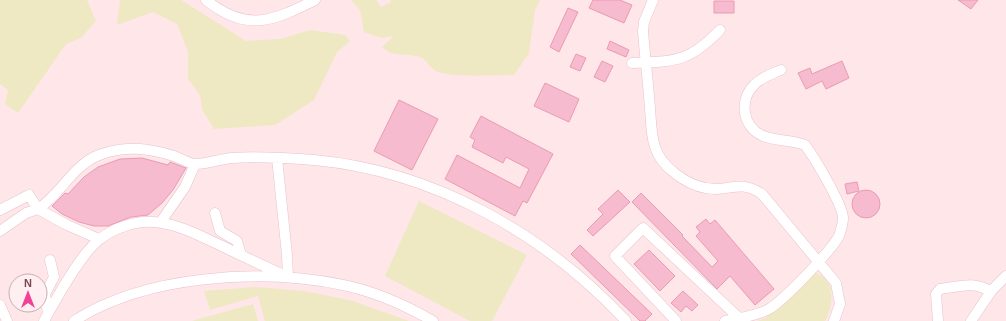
<svg xmlns="http://www.w3.org/2000/svg" width="1006" height="321" font-family="Arial,sans-serif">
<style>
.green{fill:#eee9c3}
.building{fill:#f6bbce;stroke:#eb9ab4}
.lines{fill:none;stroke-linecap:round;stroke-linejoin:round}
.minor-casing{stroke:#e7c2cb;stroke-width:11}
.minor{stroke:#fff;stroke-width:10}
</style>
<rect width="100%" height="100%" fill="#fee6e9"/>
<path class="green" d="M0,0H87L96,21L81,38L66,44L18,113L5,104L8,90L0,84Z
M120,0H181L246,41L280,39L310,30L345,35L350,41L337,52L314,100L275,125L214,129L202,109L200,95L188,79V52L177,24L153,12L117,25Z
M351,0H376L381,7L391,2V0H540L535,10L529,53L514,75C497,75 449,78 436,71C430,68 426,59 420,57C404,52 396,59 382,47L394,36L381,38L364,32L360,10Z
M419,201L527,255L492,321H470L385,276Z
M816,273C837,280 833,306 825,321H757L766,318L785,297L811,274Z
M255,287L304,291L353,301L409,321H265L258,296L210,310L204,291Z
M253,304L258,321H192Z"/>
<path class="building" d="M593,0H620L632,5L624,23L589,8Z
M958,0H978L971,9Z
M714,1H734V13H714Z
M568,8L578,12L559,52L550,47Z
M610,41L629,50L626,57L607,49Z
M576,54L586,58L580,71L570,67Z
M602,61L613,66L605,82L594,77Z
M842,61L849,78L826,89L822,81L806,89L798,73L810,68L812,74Z
M545,83L579,99L569,122L534,106Z
M399,100L438,119L412,170L374,151Z
M481,116L553,154L527,203L523,201L515,216L445,179L457,155L520,188L529,169L506,157L503,163L472,147L475,140L470,137Z
M142,158L168,165L170,162L186,168L173,190L162,203L148,215L131,217L108,226H94L79,222L62,214L52,206L65,193L68,194L84,177L98,167L120,159Z
M857,182L859,191L847,194L845,184Z
M618,190L630,202L593,236L587,230L603,214L598,209Z
M852 204a14 14 0 1 1 28 0a14 14 0 1 1-28 0Z
M641,193L683,235L682,236L712,267L718,261L696,236L700,232L696,227L706,219L710,224L715,220L774,289L755,305L730,276L717,289L632,202Z
M580,245L652,314L645,321H640L571,254Z
M649,250L675,276L660,291L634,264Z
M683,291L698,305L692,311L686,306L681,312L671,303Z"/>
<g class="lines">
<defs>
<path id="minor" d="M206,0C247,33 273,21 315,0
M653,0L644,22L643,31C645,57 648,82 650,108C651,121 651,135 655,147C661,167 687,185 706,188C729,193 738,178 762,194L836,283L840,304L834,321
M632,63C675,61 688,63 720,30
M0,210L29,195L38,209C61,194 73,165 99,155C125,145 148,148 174,156C180,158 189,164 196,164C206,164 221,159 232,158C259,156 287,158 314,160C434,171 545,234 626,321
M215,213L220,231L237,241L241,255
M160,223L185,187L195,164
M0,231L26,213L38,209L67,225L99,239
M0,305L7,321
M48,313L45,294L54,277L50,260
M44,321C56,299 81,253 100,239C114,228 137,220 154,222C179,224 200,236 222,246C244,257 266,267 288,277L287,255L277,158
M74,321C145,275 261,268 343,285C373,291 405,305 433,321
M676,321L615,256L643,228L739,318
M725,321C739,318 757,316 769,309C785,299 830,252 839,236C841,230 843,224 843,218C843,205 814,157 805,145C792,140 776,141 763,136C742,127 739,100 754,85C761,77 772,74 781,70
M938,321L936,294L940,289C958,287 975,280 991,292
M971,321L992,290L1006,276"/>
</defs>
<use href="#minor" class="minor-casing"/>
<use href="#minor" class="minor"/>
</g>
<g transform="translate(28 293)"><circle r="19" fill="#ffeff0" stroke="#caacb4"/>
<path d="M0-3L7 15L0 10L-7 15Z" fill="#f34197"/>
<text y="-6" font-size="11" font-weight="bold" text-anchor="middle" fill="#7b485a">N</text>
</g>
</svg>
